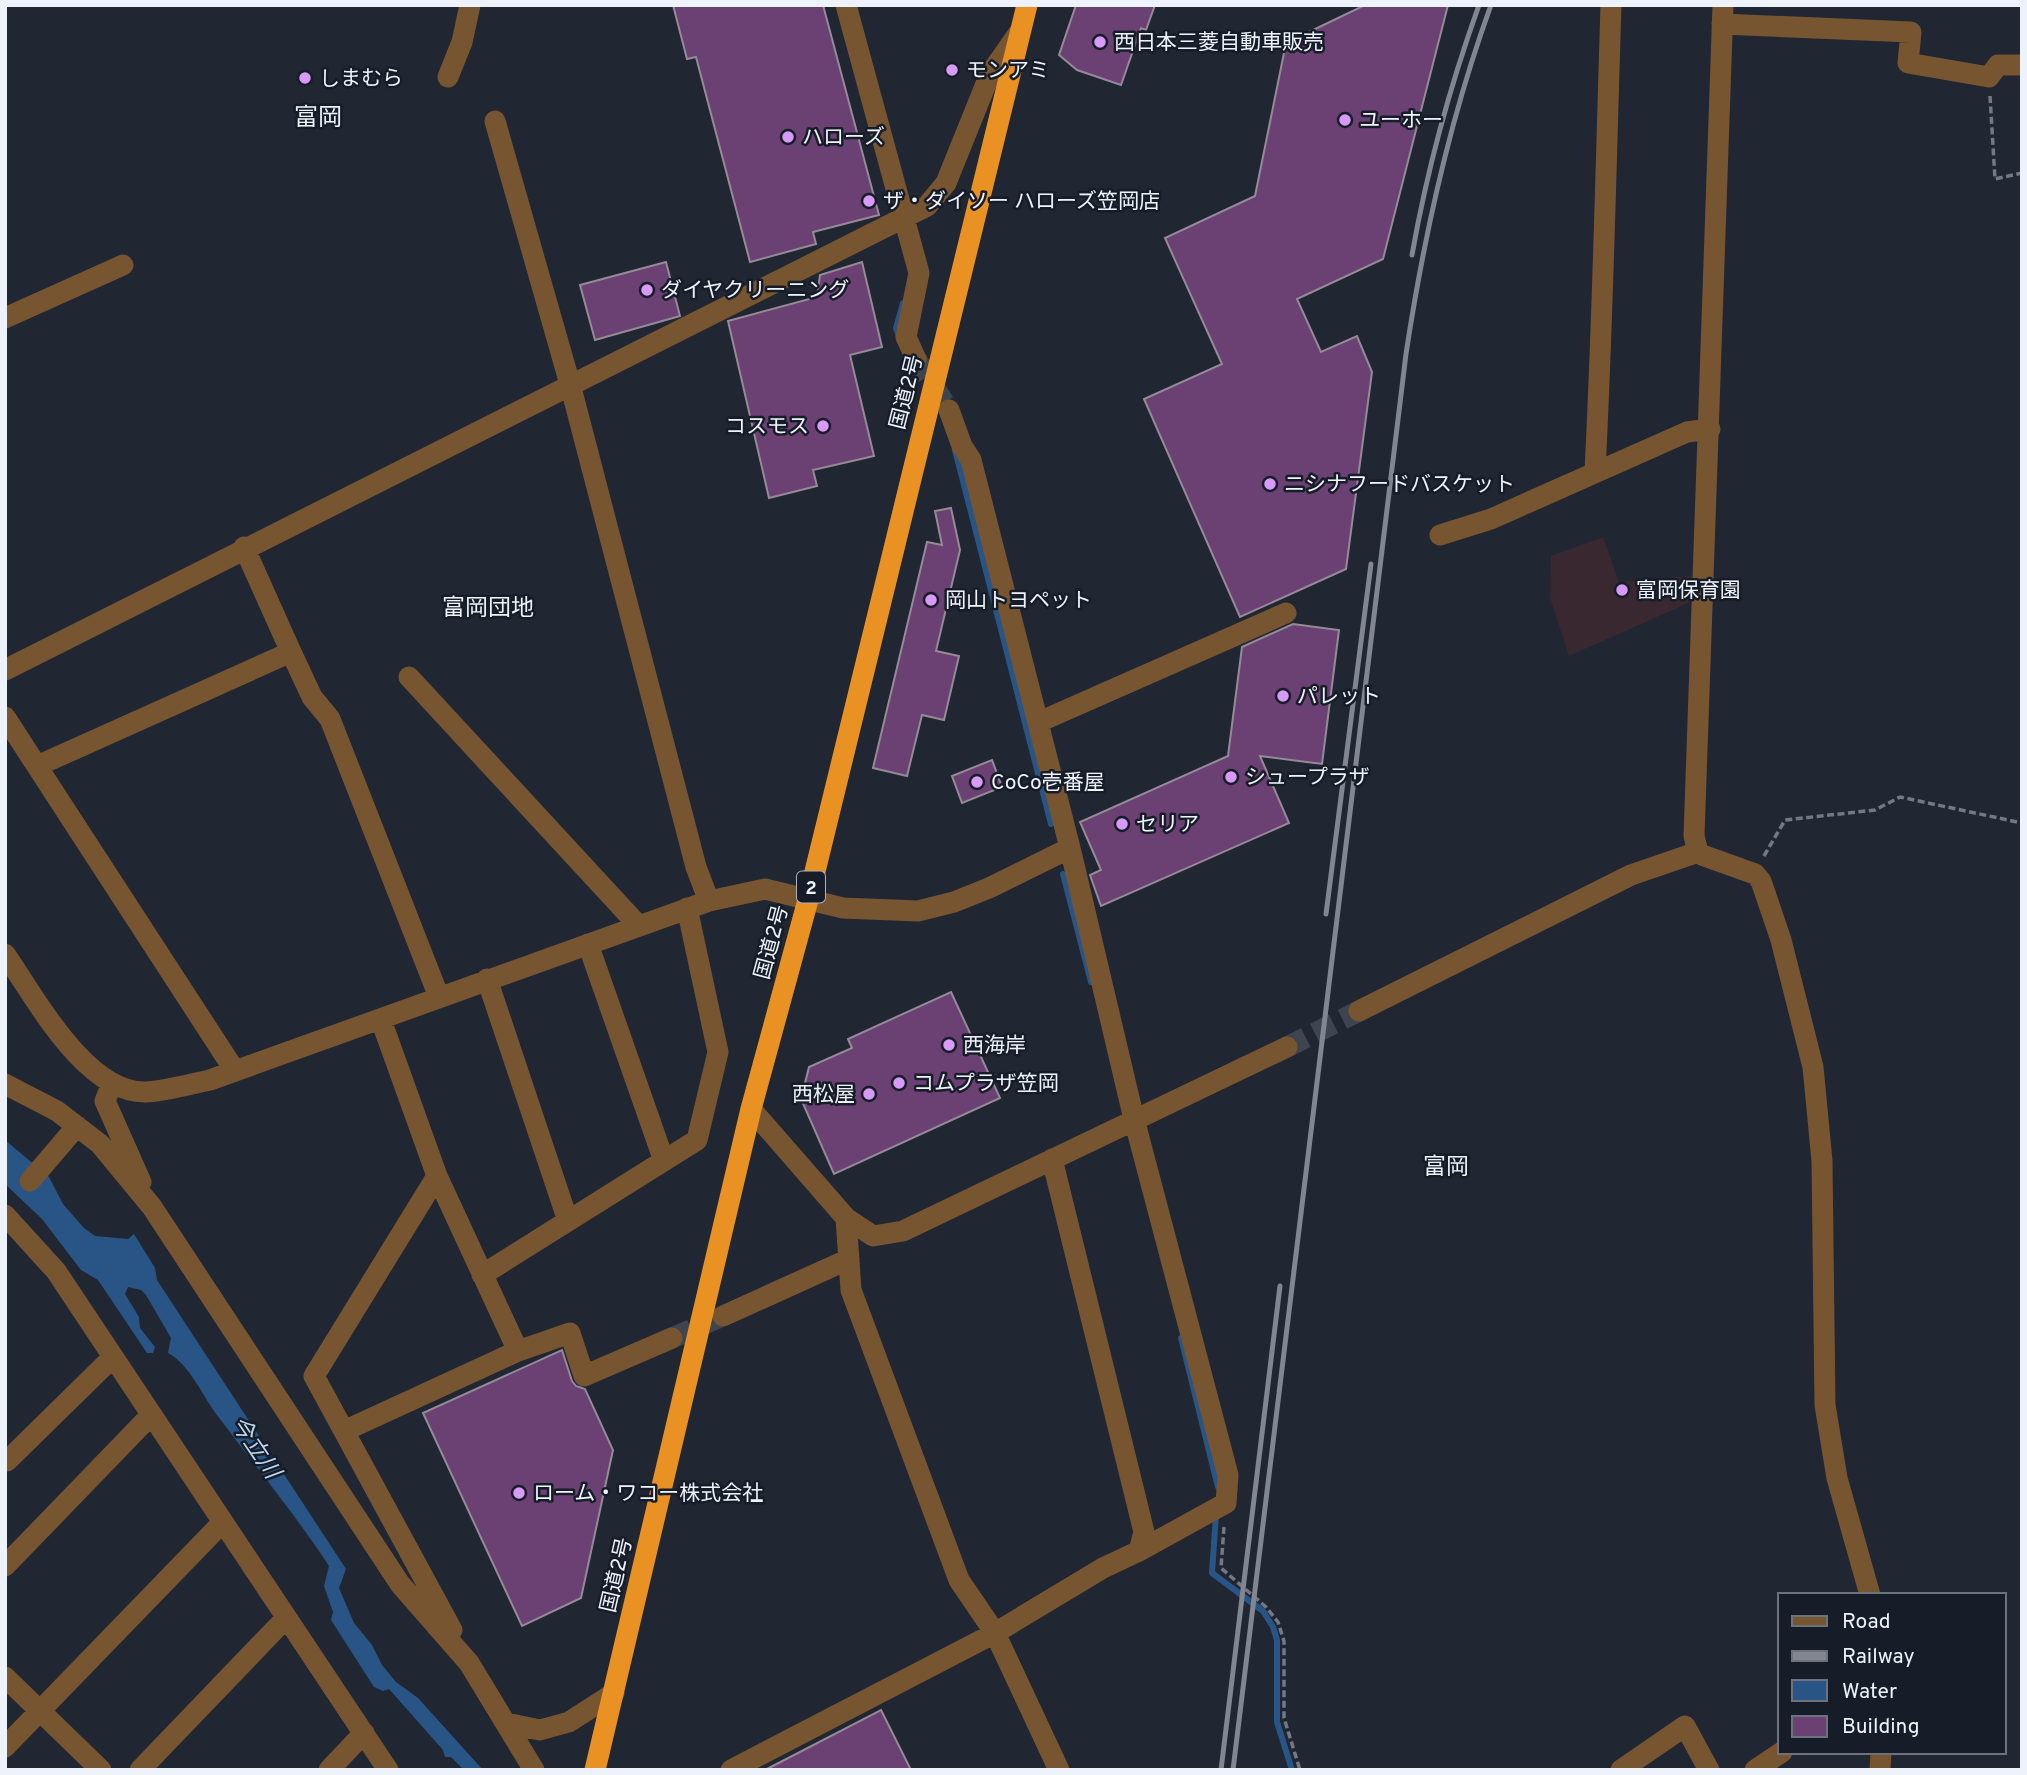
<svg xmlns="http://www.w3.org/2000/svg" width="2027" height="1775" font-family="Overpass,'Noto Sans JP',sans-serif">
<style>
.education{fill:#392830}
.water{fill:#285586}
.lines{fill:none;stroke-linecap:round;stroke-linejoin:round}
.stream{stroke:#285586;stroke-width:6}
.building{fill:#6b4072;stroke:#958a97;stroke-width:2}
.minor-tunnel{stroke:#3f4550;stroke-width:21;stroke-dasharray:21 10;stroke-linecap:butt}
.path{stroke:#737883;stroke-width:3.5;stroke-dasharray:7 3.5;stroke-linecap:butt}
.minor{stroke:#785531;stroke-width:21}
.highway{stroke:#ea9124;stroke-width:21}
.rail{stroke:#818691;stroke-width:5}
.poi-dot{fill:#d89af8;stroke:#171d28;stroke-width:2.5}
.labels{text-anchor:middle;stroke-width:5;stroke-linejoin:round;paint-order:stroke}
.shield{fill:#171d28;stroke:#aeb2bb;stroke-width:2}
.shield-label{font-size:19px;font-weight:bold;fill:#eef2fa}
.poi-label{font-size:21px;fill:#eef2fa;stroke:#171d28;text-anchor:start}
.street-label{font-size:21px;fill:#eef2fa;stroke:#171d28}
.neighbourhood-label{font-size:23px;fill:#eef2fa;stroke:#171d28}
.water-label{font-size:23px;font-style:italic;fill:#bbd5f2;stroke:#171d28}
.quarter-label{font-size:24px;fill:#eef2fa;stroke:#171d28}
</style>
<rect width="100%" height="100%" fill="#202632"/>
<path class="education" d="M1603,537L1619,582L1692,576L1693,601L1569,656L1550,598L1551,556Z"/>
<path class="water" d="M5,1140L49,1177L63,1204L84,1228L95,1236L128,1239L134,1234L155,1268L157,1280L346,1569L339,1588L354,1623L372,1645L382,1665L396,1682L418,1698L483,1770H464L451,1757H445L443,1750L389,1689L383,1691L374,1687L331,1620L333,1612L324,1586L329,1566C295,1514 255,1466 217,1415C202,1395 190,1365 168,1353L171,1338L146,1295L141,1290L128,1287L125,1294L139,1317L140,1328L155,1347L153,1353H147L98,1280L81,1270L42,1219L5,1184Z"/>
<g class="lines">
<path class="stream" d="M899,336L896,328L903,303
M955,450L1051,824
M1063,874L1091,982
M1181,1338L1218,1487
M1216,1515L1212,1573L1263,1611L1273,1627L1277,1640V1722L1292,1770"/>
</g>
<path class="building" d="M673,5H823L879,215L813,232L816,244L750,262L696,57L687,59Z
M1076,5H1155L1146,30L1141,28L1121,85L1077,70L1059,55Z
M1365,5H1448L1383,259L1297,299L1321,352L1357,336L1372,372L1346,569L1240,617L1144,399L1222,364L1165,238L1255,196L1286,43Z
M666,262L680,316L595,340L580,285Z
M862,262L882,347L850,355L874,456L813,470L817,486L769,498L728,321L817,297L820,275Z
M951,508L960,550L936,651L959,656L944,720L922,715L907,776L873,768L927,542L942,545L935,511Z
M1293,624L1339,630L1322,764L1260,756L1289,823L1101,906L1090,875L1101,870L1080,822L1228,756L1242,647Z
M992,760L1002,787L962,803L952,776Z
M951,992L1000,1098L834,1174L801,1099L809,1067L852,1048L848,1039Z
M562,1350L572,1381L576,1386L585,1389L613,1450L581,1598L522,1626L423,1413Z
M881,1710L911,1770H765Z"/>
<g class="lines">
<path class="minor-tunnel" d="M916,359L949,410
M1287,1047L1359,1011
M672,1338L723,1316"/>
<path class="path" d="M1990,96L1995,179L2022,173
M1764,856L1785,820L1875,810L1900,797L2022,823
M1224,1527L1221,1568L1266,1607L1278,1622L1284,1641V1718L1300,1770"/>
<path class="minor" d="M846,5L919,273L906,337L916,359
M1723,5L1694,836L1698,852L1702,855L1755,874L1761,881L1781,940L1813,1067L1822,1161L1825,1405L1837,1478L1870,1595
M1722,24L1911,32L1908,63L1989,77L1998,65H2022
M448,77L462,42L470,5
M495,121L570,384L696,867L709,901
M5,318L123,265
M1595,471C1603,316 1606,161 1611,5
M1440,535L1491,519L1687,432L1710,429
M244,547L291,652
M5,670L927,206L946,183L990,74L1018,34
M409,677L638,925
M5,717L235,1071
M1039,722L1286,613
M37,766L291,652L312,697L330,719L439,997
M588,944L664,1161
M5,954C35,997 86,1094 146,1092C167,1091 190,1084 210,1080L709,901L765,889L843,908L918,911L954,902L989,888L1070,848L971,460L962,446L949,410
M487,979L568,1221
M1359,1011L1631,875L1698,852
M381,1020L437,1176L314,1376L452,1630
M112,1083L105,1101L141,1182
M5,1084L57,1111L100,1144L152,1207L400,1584L469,1663L534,1770
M751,1109L846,1218L873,1236L903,1231L1287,1047
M1052,1159L1144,1532L1139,1551
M30,1181L77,1126
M5,1215L56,1271L388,1770
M846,1218L851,1290L959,1580L995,1633L1059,1770
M482,1275L697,1140L718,1052L687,908
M723,1316L849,1259
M518,1351L570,1333L584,1376L672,1338
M344,1431L518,1351L437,1176
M5,1459L7,1461L113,1357
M5,1566L151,1415
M5,1677L101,1770
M506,1723L540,1730L569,1722L614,1693
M5,1747L222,1523
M140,1770L286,1618
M329,1770L364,1733
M731,1770L995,1633L1103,1568L1139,1551L1226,1503L1228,1475L1134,1119L1070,848
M1621,1770L1685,1726L1709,1770
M1755,1770L1782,1752
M1880,1770L1881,1752"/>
<path class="highway" d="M595,1770L751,1109L808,900L1027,5"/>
<path class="rail" d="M1412,255C1427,170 1450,86 1479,5
M1326,914L1371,564
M1221,1770L1280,1286
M1233,1770L1406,354C1424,235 1450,118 1491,5"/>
</g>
<g class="poi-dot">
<circle cx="1100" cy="42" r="7"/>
<circle cx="952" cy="70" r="7"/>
<circle cx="305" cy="78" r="7"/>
<circle cx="1345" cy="120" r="7"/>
<circle cx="788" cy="137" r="7"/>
<circle cx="869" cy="201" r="7"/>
<circle cx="647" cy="290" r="7"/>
<circle cx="823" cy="426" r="7"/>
<circle cx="1270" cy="484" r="7"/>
<circle cx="1622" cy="590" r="7"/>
<circle cx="931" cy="600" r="7"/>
<circle cx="1283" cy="696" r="7"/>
<circle cx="1231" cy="777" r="7"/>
<circle cx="977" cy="782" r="7"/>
<circle cx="1122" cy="824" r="7"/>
<circle cx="949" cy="1045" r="7"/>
<circle cx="899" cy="1083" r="7"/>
<circle cx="869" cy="1094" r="7"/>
<circle cx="519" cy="1493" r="7"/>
</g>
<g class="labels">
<rect class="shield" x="797" y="871.5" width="28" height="31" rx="5"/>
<g class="shield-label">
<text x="811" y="894">2</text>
</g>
<g class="poi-label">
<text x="1114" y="49">西日本三菱自動車販売</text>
<text x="966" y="77">モンアミ</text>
<text x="319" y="85">しまむら</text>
<text x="1359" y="127">ユーホー</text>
<text x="802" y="144">ハローズ</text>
<text x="883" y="208">ザ・ダイソー ハローズ笠岡店</text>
<text x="661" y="297">ダイヤクリーニング</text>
<text x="809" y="433" text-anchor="end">コスモス</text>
<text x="1284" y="491">ニシナフードバスケット</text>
<text x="1636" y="597">富岡保育園</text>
<text x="945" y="607">岡山トヨペット</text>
<text x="1297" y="703">パレット</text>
<text x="1245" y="784">シュープラザ</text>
<text x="991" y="789">CoCo壱番屋</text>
<text x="1136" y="831">セリア</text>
<text x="963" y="1052">西海岸</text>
<text x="913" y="1090">コムプラザ笠岡</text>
<text x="855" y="1101" text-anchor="end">西松屋</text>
<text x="533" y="1500">ローム・ワコー株式会社</text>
</g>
<g class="street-label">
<text transform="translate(906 392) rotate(-76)" y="7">国道2号</text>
<text transform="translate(771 942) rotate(-75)" y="7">国道2号</text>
<text transform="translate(616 1575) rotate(-77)" y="7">国道2号</text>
</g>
<g class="neighbourhood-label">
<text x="488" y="615">富岡団地</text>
<text x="1446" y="1174">富岡</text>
</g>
<g class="water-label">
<text transform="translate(256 1447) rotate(56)" y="8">今立川</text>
</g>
<g class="quarter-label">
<text x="318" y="125">富岡</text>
</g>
</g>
<rect width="2027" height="1775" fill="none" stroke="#eef2fa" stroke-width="14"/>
<rect x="1778" y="1593" width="228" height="161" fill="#171d28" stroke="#6d727c" stroke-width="2"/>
<rect x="1792" y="1616" width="35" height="10" fill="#785531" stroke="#6d727c" stroke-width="2"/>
<text x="1842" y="1628" font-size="21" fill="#eef2fa">Road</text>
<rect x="1792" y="1651" width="35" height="10" fill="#818691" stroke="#6d727c" stroke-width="2"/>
<text x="1842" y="1663" font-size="21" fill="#eef2fa">Railway</text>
<rect x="1792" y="1680" width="35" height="21" fill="#285586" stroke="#6d727c" stroke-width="2"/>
<text x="1842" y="1698" font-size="21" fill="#eef2fa">Water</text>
<rect x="1792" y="1716" width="35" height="21" fill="#6b4072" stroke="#6d727c" stroke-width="2"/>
<text x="1842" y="1733" font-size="21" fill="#eef2fa">Building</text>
</svg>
